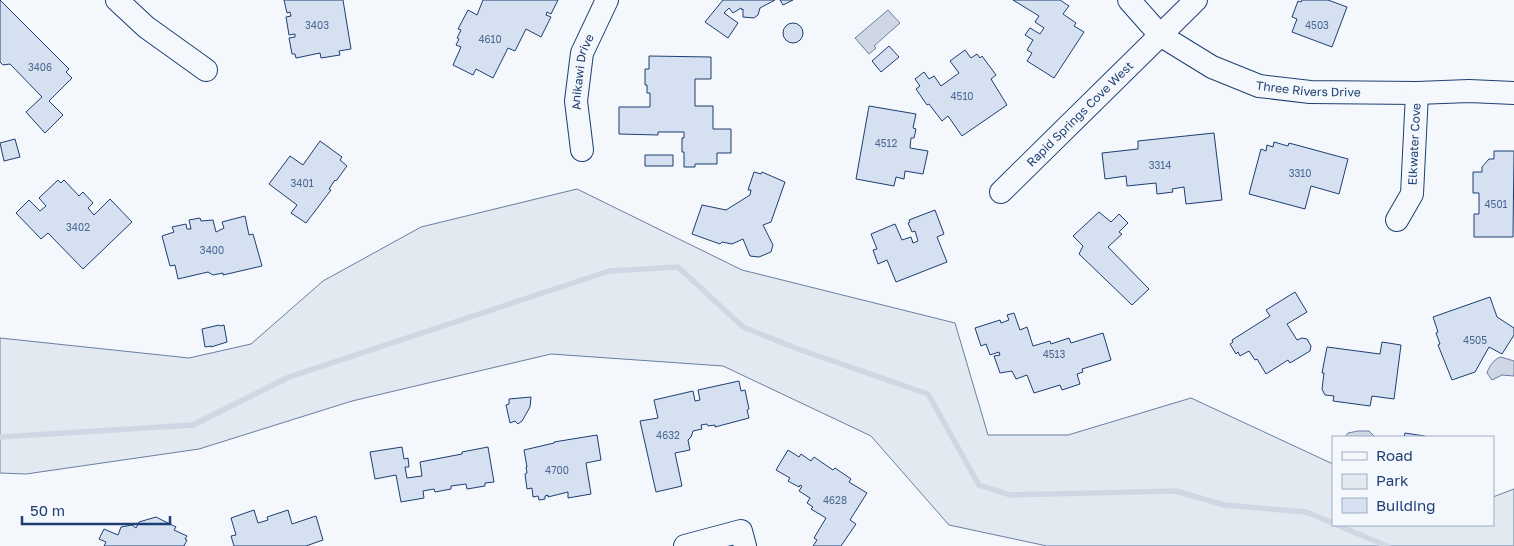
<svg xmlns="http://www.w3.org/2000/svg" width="1514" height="546" font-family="'Golos Text',sans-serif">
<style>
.green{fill:#e3e9f0;stroke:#687fa3}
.water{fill:#cfd7e4;stroke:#687fa3}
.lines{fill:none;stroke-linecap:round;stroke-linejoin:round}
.stream{stroke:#cfd7e4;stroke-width:5.5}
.building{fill:#d5e0f0;stroke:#1d3f73}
.minor-casing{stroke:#1d3f73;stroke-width:24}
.minor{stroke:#f4f7fb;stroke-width:22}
.labels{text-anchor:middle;stroke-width:4;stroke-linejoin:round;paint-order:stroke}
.number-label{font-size:10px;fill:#4b6792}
.street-label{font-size:12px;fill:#1d3f73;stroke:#f4f7fb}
</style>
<rect width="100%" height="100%" fill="#f4f7fb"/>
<path class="green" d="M577,189L742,270L955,323L988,435H1068L1191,398L1333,464V525H1493V497L1514,489V546H1047L949,525L871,436L723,366L551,354L352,401L199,449L26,474L0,473V338L189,358L251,344L323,281L421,227Z"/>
<path class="water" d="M888,10L900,23L874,46L876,48L869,54L855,38Z
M1501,357L1514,361V376L1502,375L1492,380L1487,373C1489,366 1494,359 1501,357Z
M1358,431H1369L1375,437H1345L1348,433Z"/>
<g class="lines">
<path class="stream" d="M0,437L193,425L289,377L609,271L678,267L743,327L798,349L928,394L979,485L1010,495L1176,491L1224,505L1306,512L1333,523
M1337,525L1387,546"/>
</g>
<path class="building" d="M0,0L69,69L66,72L72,78L49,101L63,115L45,133L26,112L42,97L10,64L3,65L0,62Z
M284,0H343L351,49L339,51L340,55L321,58L320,53L296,58L295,54H292L289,38L295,37V34L289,35L286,17L291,16L290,12L287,13Z
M483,0H558L551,14L547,12L546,15L551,17L541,37L526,29L515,51L508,48L493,78L476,69L473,75L453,65L461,47L456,45L459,39L457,38L461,30L458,29L468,10L477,15Z
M723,0H775L760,8L758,15L754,18L743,17V9L742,10L741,8L733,13L729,8L724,13L738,23L728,38L705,22Z
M780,0H793L783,5Z
M1013,0H1060L1069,6L1063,14L1076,23L1074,26L1084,32L1054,78L1027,61L1032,53L1027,50L1033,40L1025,35L1030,28L1040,34L1044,28L1035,22L1039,16Z
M1302,0H1328L1347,7L1332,47L1292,32L1297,19L1292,17L1298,1L1301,2Z
M783 33a10 10 0 1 1 20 0a10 10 0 1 1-20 0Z
M889,46L899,57L881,72L872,61Z
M965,50L971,58L977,54L980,58L982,56L996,75L991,79L1007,105L962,136L948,116L942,121L929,104L927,105L916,89L920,86L915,79L924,72L929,79L934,76L941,86L959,73L950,61Z
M649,56L711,57V79H695V106H713V129H731V153H717V164H695V167H684V152H682V138H684V132H658V135L619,134V107H650V93H647V85H645V69H649Z
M869,106L916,114L913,128L916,129L914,138H911L910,148L928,151L923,174L905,171L904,179L896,177L894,186L856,179Z
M1214,133L1222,200L1186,204L1184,187L1172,189L1173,192L1157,194L1156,183L1127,186L1126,176L1105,179L1102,153L1138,149V141Z
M15,139L20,157L4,161L0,143Z
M320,141L342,157L340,160L347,166L336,181L335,180L329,189L331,190L306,223L291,213L297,205L269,184L290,156L303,165Z
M1274,142L1288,146L1289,143L1348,159L1339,194L1311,186L1305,209L1249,194L1261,149L1266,151L1267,145L1273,147Z
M1494,151H1514L1513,237H1474V214H1479V193H1473V172H1482V167L1489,159H1494Z
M645,155H673V166H645Z
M754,172L761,174L762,172L785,182L771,222L763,225L773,245L771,252L759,257L750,256L743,239L732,244L722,242L720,244L692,234L702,205L726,210L750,195L751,190H748Z
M58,180L61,183L64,180L79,196L83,192L93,203L88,208L94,215L110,199L132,222L83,269L48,233L41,239L16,213L29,200L40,211L46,206L39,198Z
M935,210L944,234L937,237L947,262L896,282L887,260L878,264L873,250L877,249L871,234L895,224L902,240L911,237L913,243L918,241L915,231L912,232L908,223L910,222L909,220Z
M1099,212L1111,222L1119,214L1128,223L1119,232L1122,234L1108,247L1149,289L1132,305L1079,254L1083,246L1073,236Z
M245,216L249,235L253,234L262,266L223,275V273L213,275L208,272L178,279L175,265L170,266L162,236L174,232L172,227L186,224L187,229H191L189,220L200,218L201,221L213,220L216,232L224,228L222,222Z
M1295,292L1307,312L1287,324L1297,340L1302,338L1307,339L1311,346L1310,351L1290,363L1288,360L1266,374L1257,359L1255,360L1249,351L1240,356L1238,352L1236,354L1230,344L1233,342L1232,340L1270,316L1266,310Z
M1490,297L1497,317L1514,328V335L1502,354L1489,347L1475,372L1452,380L1438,345L1440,344L1436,333L1438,332L1433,317Z
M1014,313L1020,330L1027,327L1033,346L1050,341L1051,344L1069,338L1071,343L1103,333L1111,360L1082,369L1083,372L1077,374L1080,384L1062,390L1060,385L1034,393L1027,375L1016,379L1012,371L1000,373L994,356L1000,355L999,352L990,355L986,344L981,346L975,328L1000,320L1001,323L1009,320L1007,315Z
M219,325L220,326L224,325L227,342L211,347V346L205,347L202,329Z
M1382,342L1401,345L1394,399L1372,396L1370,406L1333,401L1334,396L1325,395L1322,389L1324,373H1322L1327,347L1380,354Z
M739,381L741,391L745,390L749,409L747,410L749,418L715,427V425L708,426L707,424L701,425L702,429L693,431L691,437L688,440L690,450L675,453L682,486L656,492L640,421L658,418L654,400L693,391L695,401L700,400L698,390Z
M531,397L530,407L522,421L518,424L515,421L510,423L506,405L509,404V399Z
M1405,433L1425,436V437H1404Z
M597,435L601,460L586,463L591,494L568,498V492L548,497V495L545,496V499L539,500L538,496L533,497L532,488L527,489L525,474L527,473L526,467H527L524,450L554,443V442Z
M402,447L404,459L408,458L409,467H405L407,478L422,476L420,462L462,454V452L488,447L494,482L485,483V486L467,489L466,484L451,486V489L435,492L434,489L423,491L424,498L401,502L396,475L375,479L370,452Z
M788,450L799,457L801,454L811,461L814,457L833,470L835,468L851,479L849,482L867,493L850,520L856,524L841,546H813L817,540L814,538L826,518L811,509L813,507L807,503L810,498L799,491L802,486L800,485L799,487L788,481L790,478L776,470Z
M254,510L258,523L268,520L267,517L288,510L292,524L316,516L323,540L306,546H234L231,536L236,535L231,518Z
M156,517L176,527L174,530L187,536L185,539L187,540L184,546H104L106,542L99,539L104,529L118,535L121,527L132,525L136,528L139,522Z"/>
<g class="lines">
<defs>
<g id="minor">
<path d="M117,0L146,27L206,70"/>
<path id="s1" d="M1129,0L1160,35L1212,67L1259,86L1310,92L1417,93L1469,91L1514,93"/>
<path id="s2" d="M582,150L576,101L582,53L607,0"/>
<path id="s3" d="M1001,192L1196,0"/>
<path id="s4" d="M1397,220L1412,194L1417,93"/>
<path d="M685,546L741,531L745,546"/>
</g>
</defs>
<use href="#minor" class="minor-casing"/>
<use href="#minor" class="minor"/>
</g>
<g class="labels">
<g class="number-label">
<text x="317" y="29">3403</text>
<text x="1317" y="29">4503</text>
<text x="490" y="43">4610</text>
<text x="40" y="71">3406</text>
<text x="962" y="100">4510</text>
<text x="886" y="147">4512</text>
<text x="1160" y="169">3314</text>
<text x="1300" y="177">3310</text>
<text x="302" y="187">3401</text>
<text x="1496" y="208">4501</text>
<text x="78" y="231">3402</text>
<text x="212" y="254">3400</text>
<text x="1475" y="344">4505</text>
<text x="1054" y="358">4513</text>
<text x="668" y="439">4632</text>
<text x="557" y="474">4700</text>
<text x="835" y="504">4628</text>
</g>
<g class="street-label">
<text dy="4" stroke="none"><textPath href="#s2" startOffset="79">Anikawi Drive</textPath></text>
<text dy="4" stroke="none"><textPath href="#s1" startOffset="208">Three Rivers Drive</textPath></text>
<text dy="4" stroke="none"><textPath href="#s3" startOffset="111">Rapid Springs Cove West</textPath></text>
<text dy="4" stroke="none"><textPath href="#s4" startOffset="80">Elkwater Cove</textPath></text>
</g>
</g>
<rect x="1332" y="436" width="162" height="90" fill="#f4f7fb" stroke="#9eadc5"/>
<rect x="1342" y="452" width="25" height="8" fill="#f4f7fb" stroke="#9eadc5"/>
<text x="1376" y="461" font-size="15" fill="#1d3f73">Road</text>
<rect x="1342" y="474" width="25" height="15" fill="#e3e9f0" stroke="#9eadc5"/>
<text x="1376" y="486" font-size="15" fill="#1d3f73">Park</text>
<rect x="1342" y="498" width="25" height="15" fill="#d5e0f0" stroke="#9eadc5"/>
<text x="1376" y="511" font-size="15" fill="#1d3f73">Building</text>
<path d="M22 516v8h148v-8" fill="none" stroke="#1d3f73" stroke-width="2.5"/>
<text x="30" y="516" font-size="15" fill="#1d3f73" stroke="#f4f7fb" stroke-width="4" paint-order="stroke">50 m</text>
</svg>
